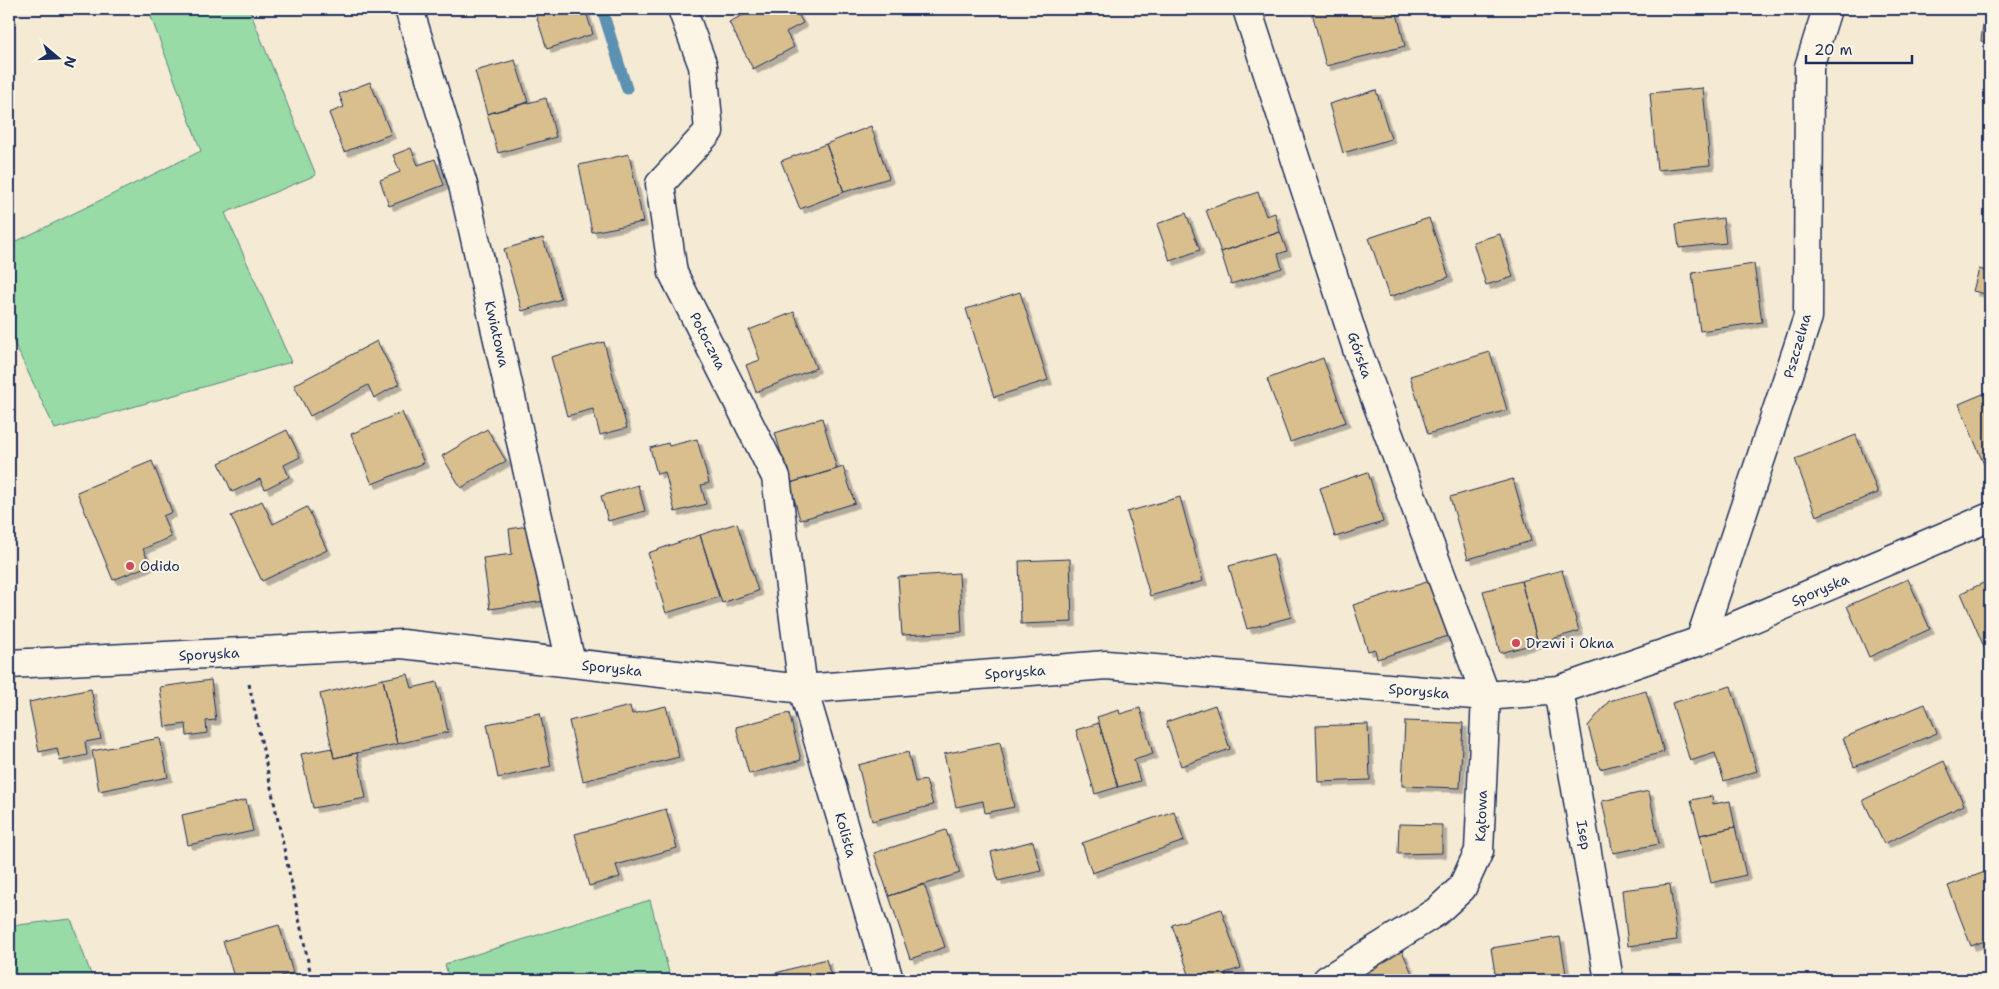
<svg xmlns="http://www.w3.org/2000/svg" width="1999" height="989" font-family="'Shantell Sans',sans-serif">
<style>
.green{fill:#98dba6;stroke:#5a8582}
.lines{fill:none;stroke-linecap:round;stroke-linejoin:round}
.stream{stroke:#5c91b1;stroke-width:11}
.building{fill:#d9be8e;stroke:#1b2f5e;filter:url(#shadow)}
.minor-casing{stroke:#1b2f5e;stroke-width:31}
.path{stroke:#1b2f5e;stroke-width:3;stroke-dasharray:4 4;stroke-linecap:butt}
.minor{stroke:#fcf5e5;stroke-width:28}
.poi-dot{fill:#d1495b;stroke:#fcf5e5;stroke-width:2}
.labels{text-anchor:middle;stroke-width:4;stroke-linejoin:round;paint-order:stroke}
.street-label{font-size:14px;fill:#1b2f5e;stroke:#fcf5e5}
.poi-label{font-size:14px;fill:#1b2f5e;stroke:#fcf5e5;text-anchor:start}
</style>
<defs>
<filter id="shadow"><feDropShadow dx="4.5" dy="4.5" stdDeviation="0" flood-color="#0004"/></filter>
</defs>
<rect width="100%" height="100%" fill="#f5ead4"/>
<filter id="ink" filterUnits="userSpaceOnUse"><feTurbulence type="fractalNoise" baseFrequency=".02" numOctaves="2"/><feDisplacementMap in="SourceGraphic" scale="10" xChannelSelector="R" yChannelSelector="G"/><feConvolveMatrix kernelMatrix="1 2 1 2 8 2 1 2 1" color-interpolation-filters="sRGB"/></filter>
<g filter="url(#ink)">
<path class="green" d="M148,9H249L316,175L225,213L291,362L55,429L9,332V245L201,151Z
M650,900L671,980H449L445,964Z
M71,919L93,980H9V926Z"/>
<g class="lines">
<path class="stream" d="M602,9L627,89"/>
</g>
<path class="building" d="M534,9H585L593,34L547,49Z
M755,9H777L778,12L785,9H795L803,23L786,32L794,47L753,69L729,22Z
M1311,9H1396L1405,46L1326,66Z
M1984,16L1990,17V43L1981,41Z
M515,60L528,102L487,114L475,71Z
M370,82L391,134L344,152L329,113L344,107L339,94Z
M1703,88L1710,165L1657,170L1650,93Z
M1376,90L1391,139L1343,153L1329,104Z
M546,98L556,137L498,153L487,114Z
M871,126L889,178L844,192L826,144Z
M826,144L844,192L800,209L781,161Z
M411,148L418,165L435,159L444,185L389,206L380,180L400,172L393,155Z
M629,154L643,222L592,232L579,165Z
M1258,192L1266,216L1275,213L1280,232L1221,252L1206,210Z
M1186,213L1200,250L1170,261L1157,224Z
M1429,218L1449,277L1389,297L1369,238Z
M1723,218L1726,243L1679,248L1676,224Z
M1280,232L1287,251L1278,254L1282,268L1231,284L1221,252Z
M1500,234L1513,277L1486,285L1473,242Z
M543,238L561,299L522,311L504,249Z
M1754,264L1762,322L1700,331L1692,273Z
M1979,269L1990,272V295L1973,291Z
M1020,292L1048,380L994,397L966,309Z
M794,312L816,368L756,392L746,365L760,360L749,330Z
M377,341L399,384L374,398L368,385L310,416L294,385Z
M604,342L627,428L600,435L593,409L567,416L551,357Z
M1490,352L1507,410L1428,434L1410,376Z
M1323,358L1346,422L1290,442L1267,379Z
M1990,391V464L1985,467L1959,404Z
M402,412L424,463L372,484L351,434Z
M822,418L837,469L790,483L775,433Z
M487,429L506,461L461,488L442,456Z
M287,430L300,457L284,465L289,477L265,489L260,479L232,492L219,463Z
M1856,435L1878,493L1816,516L1795,459Z
M697,439L709,483L701,485L706,504L675,512L665,472L657,474L650,448L668,443L669,446Z
M152,461L172,512L163,516L171,537L143,549L150,565L113,580L77,492Z
M843,467L855,503L800,520L790,483Z
M1368,472L1383,522L1335,537L1320,488Z
M1513,479L1531,541L1468,559L1450,497Z
M638,485L645,511L608,521L601,496Z
M1180,497L1203,581L1150,596L1127,512Z
M262,501L273,524L307,507L327,550L262,581L231,516Z
M737,523L758,591L722,603L700,535Z
M533,525L545,601L490,609L483,558L512,554L509,529Z
M700,535L719,597L666,613L648,553Z
M1273,554L1291,617L1247,629L1229,566Z
M1070,559L1072,622L1021,624L1019,561Z
M1562,570L1579,631L1538,643L1521,581Z
M959,573L962,632L902,635L898,577Z
M1908,579L1930,629L1869,657L1847,606Z
M1990,580V661L1961,593Z
M1430,581L1448,636L1377,659L1375,649L1368,651L1353,605Z
M1521,581L1538,643L1500,653L1483,591Z
M408,674L412,688L437,682L448,732L397,744L383,679Z
M383,679L397,744L334,758L320,694Z
M211,680L216,720L206,721L207,733L187,736L186,724L165,727L160,687Z
M1731,686L1757,771L1724,781L1715,753L1690,761L1672,703Z
M91,689L101,739L85,742L87,755L60,761L57,748L39,752L29,702Z
M1646,691L1664,752L1600,769L1588,726L1609,701Z
M1925,704L1937,733L1854,767L1843,738Z
M1215,705L1230,749L1181,766L1166,722Z
M630,706L632,714L666,706L679,757L583,781L569,721Z
M1140,708L1153,754L1134,760L1140,781L1118,787L1097,717L1119,710L1120,714Z
M540,713L551,766L498,778L487,724Z
M789,713L801,760L749,774L736,727Z
M1405,721L1463,723L1460,788L1402,786Z
M1099,723L1118,787L1095,794L1076,730Z
M1368,724L1370,780L1318,782L1316,726Z
M160,738L168,777L99,791L92,751Z
M1000,742L1014,807L985,813L983,801L956,807L944,754Z
M332,748L334,758L357,753L366,798L313,808L301,754Z
M908,752L915,782L926,780L933,805L872,821L858,765Z
M1944,761L1964,805L1884,844L1863,800Z
M1649,791L1659,844L1613,853L1602,801Z
M1712,796L1713,804L1730,801L1735,827L1700,835L1691,800Z
M246,800L253,831L188,845L182,815Z
M666,809L677,848L616,865L620,877L589,886L575,834Z
M1174,811L1184,841L1092,873L1082,843Z
M1399,824L1442,825V853L1398,854Z
M1735,827L1746,875L1711,883L1700,835Z
M946,830L960,873L889,896L874,853Z
M1033,841L1041,871L998,881L991,852Z
M1990,870V939L1971,946L1948,886Z
M924,884L945,947L910,959L889,896Z
M1670,884L1677,940L1628,946L1622,890Z
M1221,909L1241,968L1225,973L1228,980H1191L1172,925Z
M279,925L293,973L281,976L282,980H235L223,941Z
M1560,937L1567,980H1496L1491,948Z
M1402,951L1415,980H1343L1342,978Z
M826,959L832,980H766L765,976Z"/>
<g class="lines">
<defs>
<path id="minor" d="M409,9L463,185L571,663
M682,9L703,66L709,131L660,184L673,273L776,477L803,689L889,980
M1247,9L1358,352L1486,696L1479,851L1462,888L1436,912L1327,980
M1700,641L1808,317L1809,67L1827,9
M9,664L402,644L803,689L1106,665L1486,696L1559,690L1700,641L1990,517
M1559,690L1609,980"/>
</defs>
<use href="#minor" class="minor-casing"/>
<path class="path" d="M249,684L312,980"/>
<use href="#minor" class="minor"/>
</g>
</g>
<g class="poi-dot">
<circle cx="130" cy="566" r="5"/>
<circle cx="1516" cy="643" r="5"/>
</g>
<g class="labels">
<g class="street-label">
<text transform="translate(497 334) rotate(77)" y="5">Kwiatowa</text>
<text transform="translate(708 341) rotate(63)" y="5">Potoczna</text>
<text transform="translate(1797 346) rotate(-74)" y="5">Pszczelna</text>
<text transform="translate(1360 355) rotate(71)" y="5">Górska</text>
<text transform="translate(1820 590) rotate(-23)" y="5">Sporyska</text>
<text transform="translate(209 654) rotate(-3)" y="5">Sporyska</text>
<text transform="translate(612 668) rotate(6)" y="5">Sporyska</text>
<text transform="translate(1015 672) rotate(-4)" y="5">Sporyska</text>
<text transform="translate(1419 691) rotate(5)" y="5">Sporyska</text>
<text transform="translate(1481 816) rotate(-88)" y="5">Kątowa</text>
<text transform="translate(846 835) rotate(74)" y="5">Kolista</text>
<text transform="translate(1584 835) rotate(80)" y="5">Isep</text>
</g>
<g class="poi-label">
<text x="140" y="571">Odido</text>
<text x="1526" y="648">Drzwi i Okna</text>
</g>
</g>
<rect width="1999" height="989" fill="none" stroke="#fcf5e5" stroke-width="30"/>
<rect x="15" y="15" width="1969" height="959" fill="none" stroke="#1b2f5e" stroke-width="2" filter="url(#ink)"/>
<g transform="translate(58 58) rotate(109)" stroke="#fcf5e5" stroke-width="4" paint-order="stroke">
<path d="M0-4L9 19L0 12L-9 19Z" fill="#1b2f5e"/>
<text y="-8" font-size="14" font-weight="bold" text-anchor="middle" fill="#1b2f5e">N</text>
</g>
<path d="M1806 55v8h106v-8" fill="none" stroke="#1b2f5e" stroke-width="2.5"/>
<text x="1814" y="55" font-size="15" fill="#1b2f5e" stroke="#fcf5e5" stroke-width="4" paint-order="stroke">20 m</text>
</svg>
